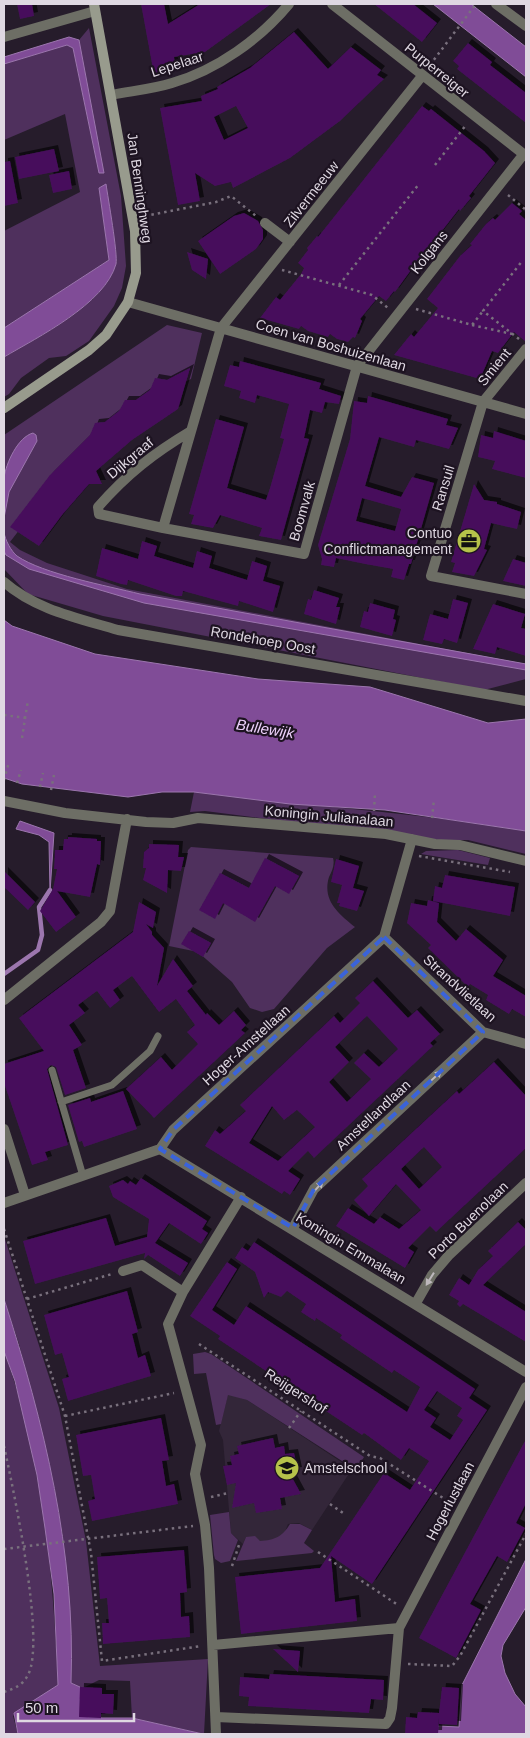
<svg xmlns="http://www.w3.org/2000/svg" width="530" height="1738" font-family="Helvetica,sans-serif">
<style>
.built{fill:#332639}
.green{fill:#4f305d}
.water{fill:#804c97;stroke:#9c76ae}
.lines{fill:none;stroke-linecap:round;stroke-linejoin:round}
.stream{stroke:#9c76ae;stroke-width:4.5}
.building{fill:#46115b;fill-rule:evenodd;filter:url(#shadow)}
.path{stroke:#79707d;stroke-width:2.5;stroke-dasharray:2.5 4;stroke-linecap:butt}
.lane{stroke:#6d6e65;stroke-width:7}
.street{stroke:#6d6e65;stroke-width:10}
.secondary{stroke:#989b8d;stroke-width:10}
.oneway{fill:#bdb8bc}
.marked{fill:none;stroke:#3a63da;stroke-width:4;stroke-dasharray:10 6;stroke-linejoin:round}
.labels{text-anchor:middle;stroke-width:4.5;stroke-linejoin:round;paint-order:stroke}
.street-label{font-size:14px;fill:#dfd8e2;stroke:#1d1321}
.poi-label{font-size:14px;fill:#dfd8e2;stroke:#1d1321;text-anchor:end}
.water-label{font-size:15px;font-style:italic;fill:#eed2fc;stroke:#1d1321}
</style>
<defs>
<filter id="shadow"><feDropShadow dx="4" dy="-4" stdDeviation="0" flood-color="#0009"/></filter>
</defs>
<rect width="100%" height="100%" fill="#261c2b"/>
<path class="built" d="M228,1394L247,1400L352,1469L312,1530L299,1523L288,1524L284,1534L273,1541H260L246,1537L243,1544L231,1533L223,1440L219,1431Z"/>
<path class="green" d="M89,28L121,196L126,266L122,288L114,306L89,341L66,356L49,358L21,378L9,394L4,397V357C38,337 105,305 116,264C118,255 108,196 105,185L99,188L109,260L4,328V231L80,192L65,114L4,140V64L67,45L73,48L99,173L90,103L79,40Z
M167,325L202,333L191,379L176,386L47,494L10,542L20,550L47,563L127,589L526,664V679L484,690L103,616L28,594L4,569V435Z
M194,792C305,806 416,812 526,831V854L468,840H436L205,811L190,812Z
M191,847L333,858C335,865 332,871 329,877C322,900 338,913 355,927L327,948L274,1009L262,1012L250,1008L232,982L198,952L169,946L188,850Z
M458,850L490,858L488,865L421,854L426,851Z
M4,1236L59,1408L86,1541L100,1666L208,1659L204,1734L132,1718L130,1681L99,1680L83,1688L71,1683L72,1654L63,1536L51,1472L19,1344L4,1299Z
M4,1351C43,1457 53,1573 58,1685L13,1716L18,1734H4Z
M205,1352L211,1354L364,1457L356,1470L247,1400L228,1395L221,1424L216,1425L206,1373L194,1374L193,1354Z
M229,1512L231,1533L238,1540L230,1561L221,1563L215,1559L214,1555L210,1515Z
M290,1524H300L312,1530L304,1543L314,1551L312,1553L236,1561L246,1537L255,1536L260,1541C275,1540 282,1537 290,1524Z"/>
<path class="water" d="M433,4H471L526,47V77Z
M69,37L79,40L104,173H99L73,48L67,45L4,64V57Z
M106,184C108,198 118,254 116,264C105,304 38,337 4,357V328L109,260L99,188Z
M33,433L36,435L37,441L9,492L4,518C4,505 2,490 4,478C6,463 18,437 33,433Z
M4,532C5,540 11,551 17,556C43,574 108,586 140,594L526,664V670L144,603L29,569L6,555L4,551Z
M4,620L12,626L95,654L258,679L370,687L488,723L526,719V831L385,810L290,804L194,792H162L128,797L22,784L4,778Z
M20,821L54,833L50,892L49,842L39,835L16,829Z
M4,1299C44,1422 76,1553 71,1683L80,1687L101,1718H132L203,1734H18L14,1713L58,1685L54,1594L45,1528L37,1475L15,1381L4,1351Z
M526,1559V1607L503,1645L501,1656L505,1673L515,1694L526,1707V1734H436L437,1726L459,1727L462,1685Z"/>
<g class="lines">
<path class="stream" d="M4,974L38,950L42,935L39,907L50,890"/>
</g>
<path class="building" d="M17,4H32L34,16L20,19Z
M141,4H164L168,24L200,4H271L205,52L174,57L176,71L154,75Z
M374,4H413L437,23L422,42Z
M294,32L328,69L351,47L381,70L377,75L384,79L340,121L290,158L233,188L231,182L215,186L195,173L200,201L178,205L160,108L202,101L201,96L218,89L217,87L250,68ZM236,106L248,128L224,140L214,117Z
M468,43L492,62L490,65L526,93V123L457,69L459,66L453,61Z
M422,106L429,111L431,109L484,151L495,163L469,196L471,198L460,211L459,209L438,236L439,237L430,250L427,248L395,292L394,291L386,301L379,296L360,319L362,321L355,338L353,337L348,342L337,339L330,334L328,337L308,331L301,326L299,329L260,318L276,297L280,300L301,274L304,268L298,263L308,250L307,248L317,236L318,237Z
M54,149L59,171L19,179L15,157Z
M10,161L18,203L4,206V162Z
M69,171L72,189L53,193L49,175Z
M512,203L522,211L519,214L526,220V342L514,332L498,353L492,351L480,379L394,355L411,334L414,337L438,308L427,299L460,256L472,245L470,244L486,224L493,218L495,220Z
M244,213L258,221L263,230V239L256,249L220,274L198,241L234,216Z
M187,252L208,259L206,279L192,270Z
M240,361L321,383L319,389L341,396L339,404L325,402L322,413L310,410L304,438L309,439L281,540L259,536L262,528L220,515L213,528L191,524L194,515L189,514L216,419L244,427L227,488L266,500L270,488L284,439L280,438L289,404L257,395L255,403L239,398L241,391L224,386L230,365L239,367Z
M190,368L178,409L132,440L96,471L102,484H89L62,515L39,546L10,527L50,475L90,435L95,423L105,422L119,411L125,400H136L150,390L155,378L167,380Z
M368,396L448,419L446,425L458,428L449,449L416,440L414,447L379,437L365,486L401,497L412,477L434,483L411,564H409L404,580L391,577L393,569L365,564L336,558L334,567L321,565L322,559L318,545L350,439L354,401L367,403ZM362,498L401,509L395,531L356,521Z
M494,431L526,441V478L492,469L495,461L478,457L481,435L493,438Z
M474,484L484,500L497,502V504L521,512L517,529L491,523L484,549L487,550L474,576L452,572L455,563L451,562Z
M142,541L157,546L154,556L193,568L197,551L212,556L209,568L247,580L252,561L267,566L263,581L280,586L273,612L239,601L238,606L183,591L182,596H176L128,580L127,585L121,584L96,576L102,548L138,559Z
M513,559L526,563V586L503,581Z
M314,590L339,598L336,607H340L336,624L304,614L308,599L311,600Z
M453,599L468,603L457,643L444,639L442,644L423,640L430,614L448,619Z
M370,603L395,610L393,619L396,620L392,636L360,627L364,611L368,612Z
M493,604L525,614L521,628L526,629V656L497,647L495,654L473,649Z
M68,837L97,839V841H101L100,865L97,864L90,897L57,891L76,917L56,932L40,911L53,889L57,869H54L55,850H63L64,839H68Z
M149,844L179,845L178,857H184L181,871L168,870L167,893L143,880L146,868H143L144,852L149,848Z
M265,858L299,876L289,894L275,886L255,922L223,903L215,919L199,910L220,873L249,888Z
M336,859L359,866L353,888L364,891L357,911L339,906L340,903H337L342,885L331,882Z
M4,871L35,902L28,910L4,887Z
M445,875L515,887L510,916L433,901L435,886L442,888Z
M428,900L439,903L437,922L456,941L466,929L503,960L493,976L526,996V1017L512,1009L509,1014L486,1000L488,995L470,984L468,987L428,948L431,945L407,923L411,903L427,906Z
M139,902L156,912L153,928L146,924L152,932V935L164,948L157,986L173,959L193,986L187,991L206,1015L207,1013L219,1025L234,1011L246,1025L241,1030L245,1033L154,1118L126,1089L161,1057L172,1070L198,1044L187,1032L195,1025L176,999L159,1012L132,976L113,990L120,1000L110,1008L97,991L78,1005L85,1013L69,1025L82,1045L73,1050L86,1088L65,1095L56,1067L51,1065L47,1069L68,1145L45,1152L48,1160L32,1165L4,1083V1064L44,1051L19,1018L133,932Z
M189,931L211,943L203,957L181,944Z
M373,981L408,1018L417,1010L440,1034L430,1043L433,1046L314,1158L308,1151L288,1171L300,1179L290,1195L284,1191L282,1194L205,1146L215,1130L220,1134L246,1111L240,1105L334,1016L340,1023L360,1003L355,998ZM367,1016L398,1049L379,1067L364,1053L354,1063L371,1079L347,1102L329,1082L349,1062L335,1047ZM272,1106L284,1120L297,1110L315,1127L278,1161L249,1143Z
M494,1062L526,1096V1148L436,1232L430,1226L408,1248L414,1252L405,1268L336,1226L348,1208L374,1224L380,1217L399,1229L421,1210L396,1184L369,1216L354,1200L368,1186L362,1179L457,1091L459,1094ZM424,1147L442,1167L419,1189L401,1169Z
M123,1091L137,1129L84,1147L82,1141L79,1142L68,1105L90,1098L91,1102Z
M141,1178L207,1221L202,1229L208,1233L201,1244L169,1223L155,1243L188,1263L180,1276L148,1255L144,1259L145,1253L35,1284L23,1241L106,1218L115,1246L147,1237L149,1219L113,1197L109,1186L123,1180L128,1184L130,1181L136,1185Z
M518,1222L526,1230V1244L483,1285L526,1312V1342L463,1304L460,1307L457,1304L459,1301L449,1295L459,1278L469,1285L478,1270L493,1256L488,1251Z
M254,1242L475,1389L469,1398L487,1410L372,1584L331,1556L335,1602L355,1599L357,1621L241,1634L235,1577L320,1568L384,1473L410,1490L429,1461L409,1448L401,1460L364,1433L362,1435L218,1339L220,1336L190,1316L227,1262L237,1269L212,1310L234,1325L246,1306L407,1412L420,1387L394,1370L392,1373L340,1338L342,1335L316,1318L315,1321L301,1312L306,1304L287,1291L281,1297L268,1292L264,1298L255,1272L235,1258L242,1247L248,1251ZM437,1391L462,1408L457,1416L463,1420L450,1440L430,1427L436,1418L424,1410Z
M127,1291L138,1332L132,1334L138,1358L145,1355L151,1376L68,1401L62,1379L69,1377L62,1353L55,1355L44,1315Z
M161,1418L169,1460L162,1461L166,1486L174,1484L178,1504L92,1521L88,1501L95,1499L91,1475L83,1476L76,1435Z
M273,1438L275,1448L284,1446L285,1454L294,1453L298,1471L289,1472L301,1494L280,1498L282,1509L256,1513L254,1503L232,1508L236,1483L227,1485L223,1466L232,1465L230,1456L239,1454L237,1446Z
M526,1439V1503L516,1523L525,1528L507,1562L497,1556L470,1604L481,1610L456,1658L419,1638Z
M184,1550L187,1592L180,1593L181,1617L189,1616L190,1637L103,1644L102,1623H109L107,1598L100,1599L97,1557Z
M273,1649L300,1651L298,1672Z
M270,1674L384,1680L383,1700L371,1699L369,1713L248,1706L249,1697L239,1696L240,1677L269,1679Z
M80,1687L102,1688V1694H114L113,1714L101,1713V1718L79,1717Z
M442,1687L459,1688L457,1725L439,1724V1718L438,1734H405L406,1717L417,1718L418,1712L439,1713Z"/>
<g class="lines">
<path class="path" d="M430,65L476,4
M435,165L466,125
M508,195L526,210
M145,216L216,202L231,196L256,216
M282,270L372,295L388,308
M339,285L419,184
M416,309L472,325L483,311
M472,325L512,334
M519,339L483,311L523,260
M4,715L26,718
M22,738L28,700
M4,780L9,762
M17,783L21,770
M40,787L43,773
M51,790L54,775
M374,811L375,793
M432,818L434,799
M419,856L510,872
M4,1229L65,1416L91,1553L102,1661L201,1646
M27,1299L112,1274
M199,1344L370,1456L380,1458L451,1503
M65,1416L174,1393
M289,1428L301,1411
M4,1446C13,1488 46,1641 28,1675C22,1686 15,1688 4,1692
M211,1497L228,1493
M330,1504L343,1513
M4,1549L193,1526
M318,1552L398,1605
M232,1566L240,1542
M408,1664L452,1666L460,1656L526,1534"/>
<path class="lane" d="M52,1070L83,1176
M61,1102L112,1085L150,1051L158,1036"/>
<path class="street" d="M332,4L526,156
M496,4L526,26
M4,37L95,11
M422,76L221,328L163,528L304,554L357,366L523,155
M111,95C131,91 153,89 172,83C217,70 260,39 289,4
M265,223L290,242
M128,302L526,414
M526,349L483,402L431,576L526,594
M163,528L99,514L98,507C127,474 154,453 191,431
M4,582C36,610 78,618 118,630L526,701
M4,801L65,813L146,822L173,823L198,818L386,834L435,844L460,845L526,861
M384,937L483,1032L526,1044
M4,1000L101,922L110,911L127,819
M4,1129L25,1195
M160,1149L526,1372
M4,1203L160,1149L173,1130L384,937L412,839
M293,1228L314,1189L483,1032
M123,1271L142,1265L183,1292
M416,1303L432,1275L449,1255L526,1183
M213,1645L399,1628
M216,1717L386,1724L390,1718L392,1708L399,1628L526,1387
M216,1734L209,1568L205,1525L195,1474L201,1445L168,1324L183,1292L241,1197"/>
<path class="secondary" d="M4,408L89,350L106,335L128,302L136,273L135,231L94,4"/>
</g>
<defs><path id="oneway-solid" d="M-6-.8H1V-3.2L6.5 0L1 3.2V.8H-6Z" transform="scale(1.25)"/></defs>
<g class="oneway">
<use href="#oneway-solid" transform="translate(436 1076) rotate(-43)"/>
<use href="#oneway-solid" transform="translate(318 1187) rotate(-48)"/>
<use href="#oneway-solid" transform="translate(430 1279) rotate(122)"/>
</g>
<path class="marked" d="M384,937L483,1032L314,1189L293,1228L160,1149L173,1130Z"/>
<defs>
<symbol id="office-disc" viewBox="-11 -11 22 22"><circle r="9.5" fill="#b5c24a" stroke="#1d1321"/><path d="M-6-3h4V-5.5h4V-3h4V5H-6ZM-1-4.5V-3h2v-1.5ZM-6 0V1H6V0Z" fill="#111"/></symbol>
<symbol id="school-disc" viewBox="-11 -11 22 22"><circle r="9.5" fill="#b5c24a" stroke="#1d1321"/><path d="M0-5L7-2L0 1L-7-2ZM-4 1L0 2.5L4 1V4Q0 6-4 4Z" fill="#111"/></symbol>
</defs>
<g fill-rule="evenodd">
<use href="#office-disc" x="455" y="527" width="28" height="28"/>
<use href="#school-disc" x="273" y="1454" width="28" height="28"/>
</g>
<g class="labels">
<g class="street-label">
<text transform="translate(177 64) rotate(-18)" y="5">Lepelaar</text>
<text transform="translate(437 70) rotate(39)" y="5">Purperreiger</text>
<text transform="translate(140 188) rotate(82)" y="5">Jan Benninghweg</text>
<text transform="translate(311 194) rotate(-52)" y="5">Zilvermeeuw</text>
<text transform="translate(429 252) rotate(-52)" y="5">Kolgans</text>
<text transform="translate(331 345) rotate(16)" y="5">Coen van Boshuizenlaan</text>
<text transform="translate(494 367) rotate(-51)" y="5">Smient</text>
<text transform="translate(130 458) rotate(-40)" y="5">Dijkgraaf</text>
<text transform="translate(443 488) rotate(-73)" y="5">Ransuil</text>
<text transform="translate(302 511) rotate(-74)" y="5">Boomvalk</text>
<text transform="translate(263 640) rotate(10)" y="5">Rondehoep Oost</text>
<text transform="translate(329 816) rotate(5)" y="5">Koningin Julianalaan</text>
<text transform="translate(460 988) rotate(42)" y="5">Strandvlietlaan</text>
<text transform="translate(246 1045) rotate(-42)" y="5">Hoger-Amstellaan</text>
<text transform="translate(373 1115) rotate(-43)" y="5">Amstellandlaan</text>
<text transform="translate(468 1220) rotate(-44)" y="5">Porto Buenolaan</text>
<text transform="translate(351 1248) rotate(31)" y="5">Koningin Emmalaan</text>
<text transform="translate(296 1391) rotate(33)" y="5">Reijgershof</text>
<text transform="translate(450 1501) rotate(-62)" y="5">Hogerlustlaan</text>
</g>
<g class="poi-label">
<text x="452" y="538">Contuo<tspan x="452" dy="16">Conflictmanagement</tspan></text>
<text x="304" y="1473" text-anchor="start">Amstelschool</text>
</g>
<g class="water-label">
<text transform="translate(265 729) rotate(9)" y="5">Bullewijk</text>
</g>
</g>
<rect width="530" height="1738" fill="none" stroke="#dfd8e2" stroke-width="10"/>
<path d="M18 1713v8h116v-8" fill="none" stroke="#dfd8e2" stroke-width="2.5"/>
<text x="25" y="1713" font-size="15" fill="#dfd8e2" stroke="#1d1321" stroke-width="4" paint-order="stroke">50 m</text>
</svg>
